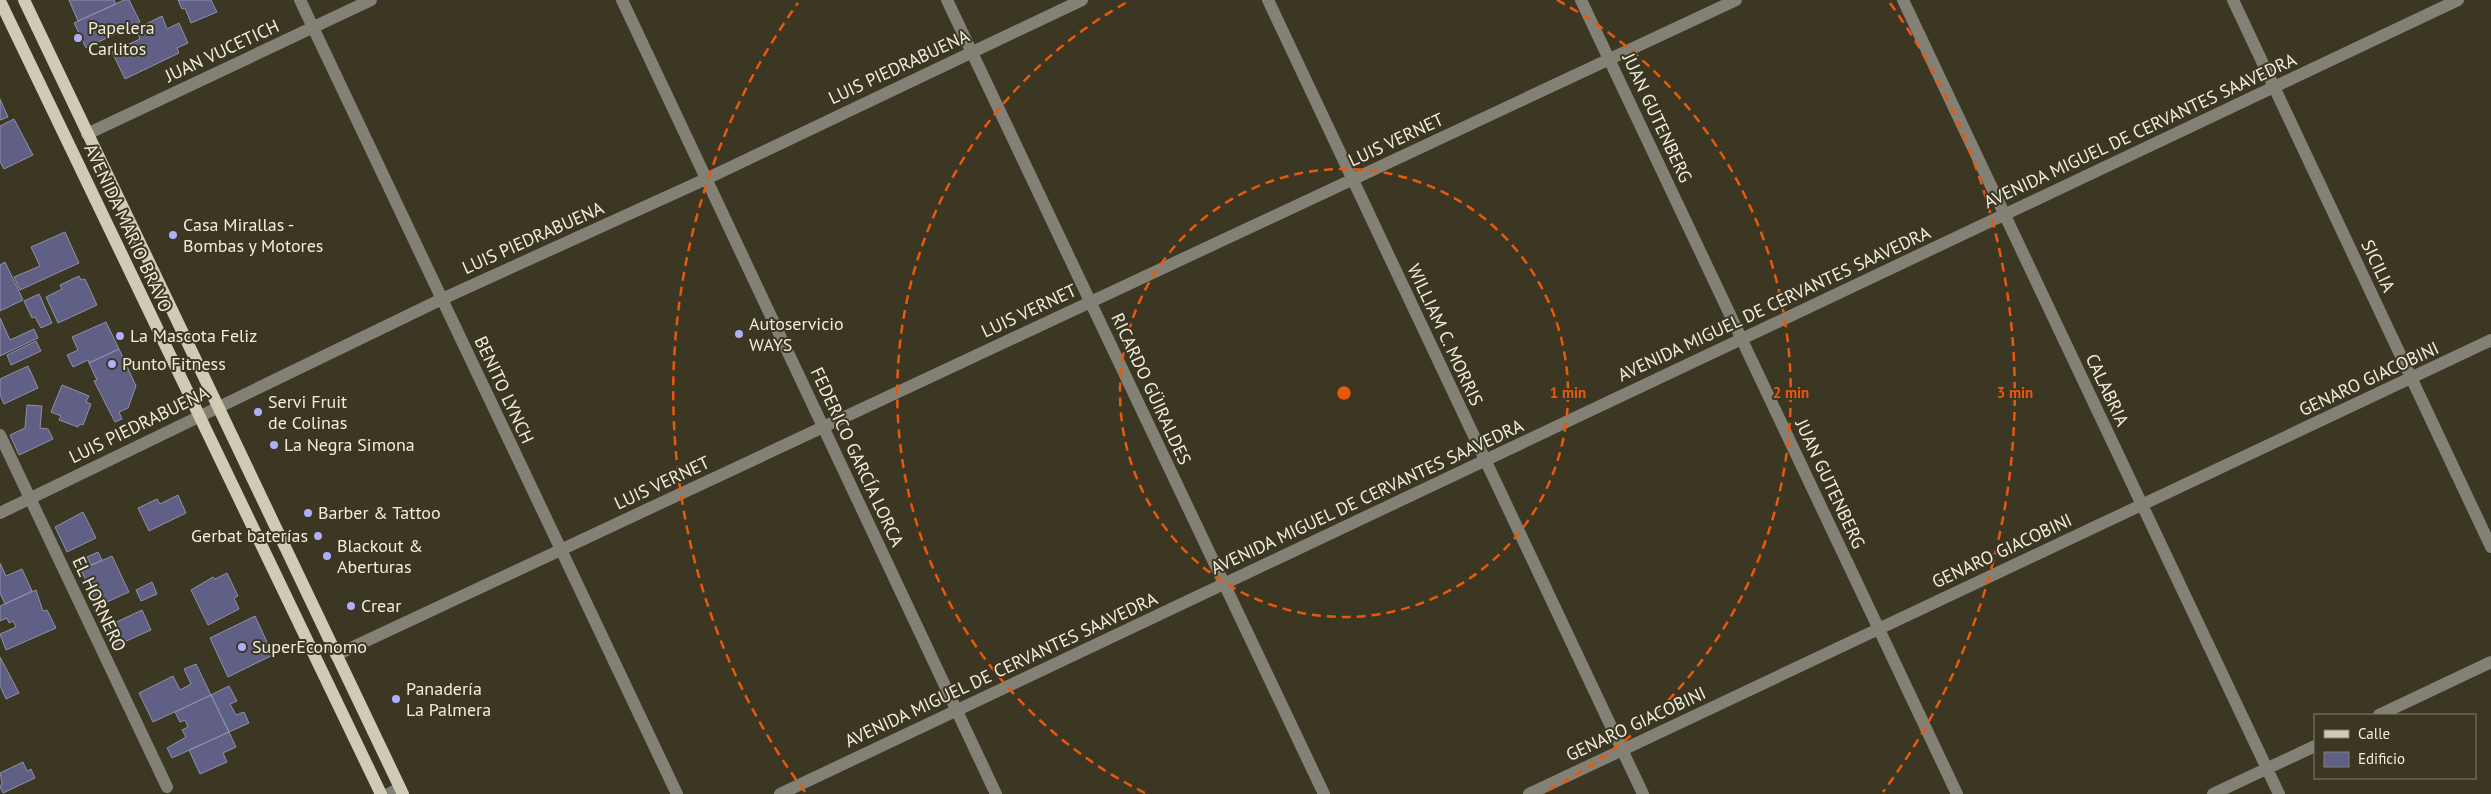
<svg xmlns="http://www.w3.org/2000/svg" width="2491" height="794" font-family="'PT Sans',sans-serif">
<style>
.building{fill:#606087;stroke:#9090a9}
.lines{fill:none;stroke-linecap:round;stroke-linejoin:round}
.path{stroke:#787461;stroke-width:3;stroke-dasharray:2.5 4;stroke-linecap:butt}
.minor{stroke:#838176;stroke-width:12}
.major{stroke:#cfcbb4;stroke-width:12}
.ring{fill:none;stroke:#e8590c;stroke-width:2.5;stroke-dasharray:9 6}
.poi-dot{fill:#afaefa;stroke:#3c3722;stroke-width:2}
.labels{text-anchor:middle;stroke-width:4;stroke-linejoin:round;paint-order:stroke}
.poi-label{font-size:18px;fill:#f0eddf;stroke:#3c3722;text-anchor:start}
.street-label{font-size:18px;fill:#f0eddf;stroke:#3c3722}
.centre{fill:#e8590c;stroke:#3c3722;stroke-width:2.5}
.ring-label{font-size:15px;text-anchor:middle;font-weight:bold;fill:#e8590c;stroke:#3c3722;stroke-width:4;stroke-linejoin:round;paint-order:stroke}
</style>
<rect width="100%" height="100%" fill="#3c3722"/>
<path class="building" d="M69,0H114L116,4L78,21Z
M124,0H129L140,22L86,48L74,23Z
M178,0H211L217,12L191,23L185,8L182,9Z
M162,16L167,29L179,23L188,43L177,48L179,53L125,79L112,52L140,39L136,29Z
M0,99L8,117L0,120Z
M14,119L33,155L4,169L0,162V126Z
M65,232L79,263L20,290L14,277L40,266L31,247Z
M5,262L23,300L0,311V265Z
M79,276L81,280L85,279L97,305L58,323L46,297L62,289L60,285Z
M39,294L52,323L41,328L35,317L32,318L24,301Z
M0,318L10,340L34,329L38,338L0,356Z
M106,322L119,349L89,363L88,360L73,367L67,355L78,350L72,337Z
M36,341L41,351L11,365L7,355Z
M119,349L136,386L128,408L119,412L122,419L115,422L94,381L97,380L89,363Z
M28,366L38,388L4,404L0,395V379Z
M62,385L89,396L86,402L91,404L83,425L80,424L78,427L59,420L61,416L51,412Z
M27,405L42,406L40,428L48,429L53,439L19,455L10,435L25,428Z
M178,495L186,513L149,531L138,508L157,499L160,504Z
M83,512L96,538L67,552L55,527Z
M98,552L102,560L91,565L87,557Z
M112,556L129,592L98,606L81,570Z
M0,563L6,576L22,569L32,591L5,604L0,593Z
M227,573L238,596L234,598L239,609L208,625L191,590L213,577L215,579Z
M152,582L157,594L141,601L136,590Z
M36,590L43,611L47,610L56,628L6,650L0,634L16,627L13,621L9,623L7,618L0,621V606Z
M142,610L151,630L115,646L106,627Z
M255,616L273,655L228,677L210,638Z
M0,657L19,693L6,699L0,686Z
M196,664L211,695L153,722L139,693L173,676L180,690L191,684L184,669Z
M229,686L237,701L230,704L236,715L244,712L249,723L229,732L211,695Z
M211,695L229,732L172,758L167,748L186,737L182,730L188,727L185,720L180,722L175,712Z
M229,732L236,747L223,753L227,762L200,774L189,750Z
M23,762L27,771L31,769L35,778L3,793L0,787L2,783L0,773Z"/>
<g class="lines">
<path class="path" d="M276,651L293,643"/>
<path class="minor" d="M300,0L677,794
M622,0L996,794
M947,0L1324,794
M1268,0L1643,794
M1581,0L1957,794
M1903,0L2279,794
M2233,0L2491,547
M87,134L371,0
M0,435L167,787
M0,513L442,299L706,179L1082,0
M336,655L1736,0
M2379,715L2491,662
M388,794L400,788
M780,794L2458,0
M1529,794L2491,340
M2213,794L2315,746"/>
<path class="major" d="M24,0L403,794
M0,1L381,794"/>
</g>
<g class="ring">
<circle cx="1344" cy="393" r="224"/>
<path d="M1145 793A447 447 0 0 1 1131 0M1557 0A447 447 0 0 1 1543 793"/>
<path d="M805 792A671 671 0 0 1 798 3M1890 3A671 671 0 0 1 1883 792"/>
</g>
<g class="poi-dot">
<circle cx="78" cy="38" r="5"/>
<circle cx="173" cy="235" r="5"/>
<circle cx="739" cy="334" r="5"/>
<circle cx="120" cy="336" r="5"/>
<circle cx="112" cy="364" r="5"/>
<circle cx="258" cy="412" r="5"/>
<circle cx="274" cy="445" r="5"/>
<circle cx="308" cy="513" r="5"/>
<circle cx="318" cy="536" r="5"/>
<circle cx="327" cy="556" r="5"/>
<circle cx="351" cy="606" r="5"/>
<circle cx="242" cy="647" r="5"/>
<circle cx="396" cy="699" r="5"/>
</g>
<g class="labels">
<g class="poi-label">
<text x="88" y="34">Papelera<tspan x="88" dy="21">Carlitos</tspan></text>
<text x="183" y="231">Casa Mirallas -<tspan x="183" dy="21">Bombas y Motores</tspan></text>
<text x="749" y="330">Autoservicio<tspan x="749" dy="21">WAYS</tspan></text>
<text x="130" y="342">La Mascota Feliz</text>
<text x="122" y="370">Punto Fitness</text>
<text x="268" y="408">Servi Fruit<tspan x="268" dy="21">de Colinas</tspan></text>
<text x="284" y="451">La Negra Simona</text>
<text x="318" y="519">Barber &amp; Tattoo</text>
<text x="308" y="542" text-anchor="end">Gerbat baterías</text>
<text x="337" y="552">Blackout &amp;<tspan x="337" dy="21">Aberturas</tspan></text>
<text x="361" y="612">Crear</text>
<text x="252" y="653">SuperEconomo</text>
<text x="406" y="695">Panadería<tspan x="406" dy="21">La Palmera</tspan></text>
</g>
<g class="street-label">
<text transform="translate(222 51) rotate(-25)" y="6">JUAN VUCETICH</text>
<text transform="translate(899 67) rotate(-25)" y="6">LUIS PIEDRABUENA</text>
<text transform="translate(1657 118) rotate(65)" y="6">JUAN GUTENBERG</text>
<text transform="translate(2140 131) rotate(-25)" y="6">AVENIDA MIGUEL DE CERVANTES SAAVEDRA</text>
<text transform="translate(1396 140) rotate(-25)" y="6">LUIS VERNET</text>
<text transform="translate(128 228) rotate(65)" y="6">AVENIDA MARIO BRAVO</text>
<text transform="translate(533 238) rotate(-24)" y="6">LUIS PIEDRABUENA</text>
<text transform="translate(2378 266) rotate(65)" y="6">SICILIA</text>
<text transform="translate(1774 304) rotate(-25)" y="6">AVENIDA MIGUEL DE CERVANTES SAAVEDRA</text>
<text transform="translate(1029 311) rotate(-25)" y="6">LUIS VERNET</text>
<text transform="translate(1445 335) rotate(65)" y="6">WILLIAM C. MORRIS</text>
<text transform="translate(2369 379) rotate(-25)" y="6">GENARO GIACOBINI</text>
<text transform="translate(1151 389) rotate(65)" y="6">RICARDO GÜIRALDES</text>
<text transform="translate(504 390) rotate(65)" y="6">BENITO LYNCH</text>
<text transform="translate(2107 390) rotate(65)" y="6">CALABRIA</text>
<text transform="translate(139 425) rotate(-26)" y="6">LUIS PIEDRABUENA</text>
<text transform="translate(857 457) rotate(65)" y="6">FEDERICO GARCÍA LORCA</text>
<text transform="translate(662 483) rotate(-25)" y="6">LUIS VERNET</text>
<text transform="translate(1830 484) rotate(65)" y="6">JUAN GUTENBERG</text>
<text transform="translate(1367 497) rotate(-25)" y="6">AVENIDA MIGUEL DE CERVANTES SAAVEDRA</text>
<text transform="translate(2002 551) rotate(-25)" y="6">GENARO GIACOBINI</text>
<text transform="translate(99 604) rotate(65)" y="6">EL HORNERO</text>
<text transform="translate(1001 670) rotate(-25)" y="6">AVENIDA MIGUEL DE CERVANTES SAAVEDRA</text>
<text transform="translate(1636 724) rotate(-25)" y="6">GENARO GIACOBINI</text>
</g>
</g>
<circle cx="1344" cy="393" r="8" class="centre"/>
<g class="ring-label">
<text x="1568" y="398">1 min</text>
<text x="1791" y="398">2 min</text>
<text x="2015" y="398">3 min</text>
</g>
<rect x="2314" y="714" width="162" height="65" fill="#3c3722" stroke="#84806e"/>
<rect x="2324" y="730" width="25" height="8" fill="#cfcbb4" stroke="#84806e"/>
<text x="2358" y="739" font-size="15" fill="#f0eddf">Calle</text>
<rect x="2324" y="752" width="25" height="15" fill="#606087" stroke="#84806e"/>
<text x="2358" y="764" font-size="15" fill="#f0eddf">Edificio</text>
</svg>
